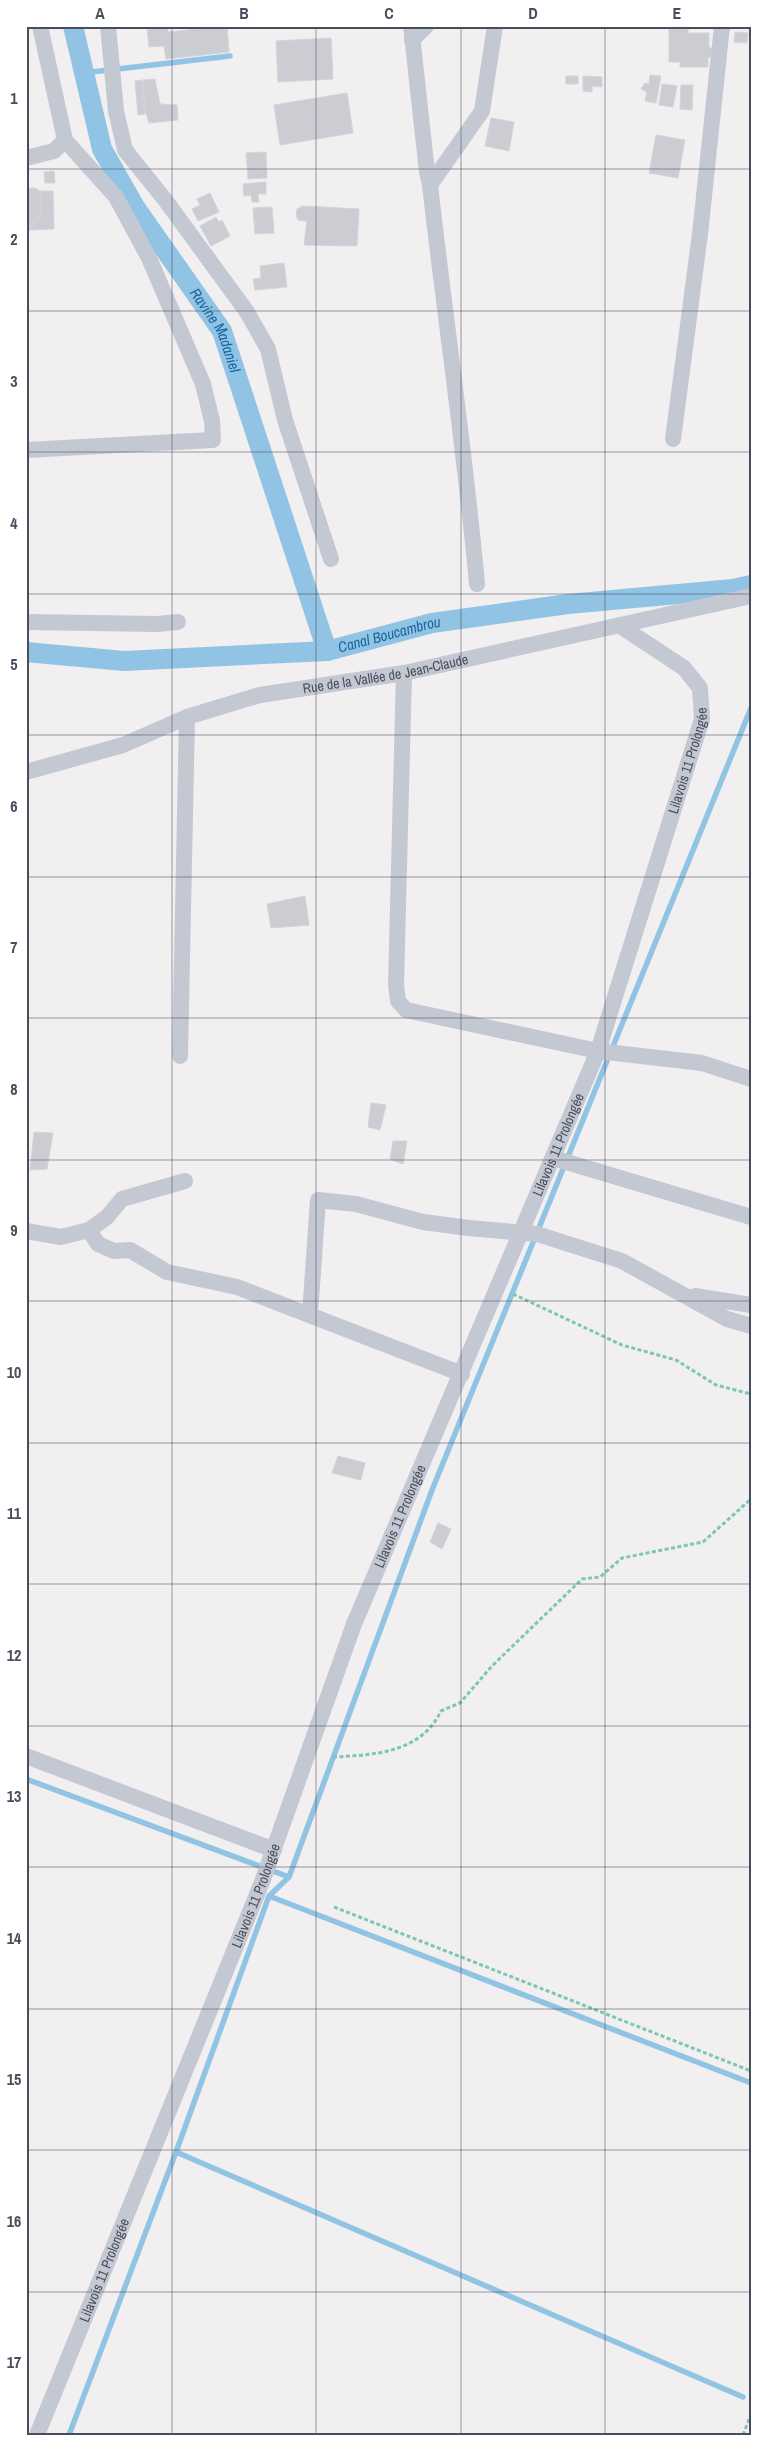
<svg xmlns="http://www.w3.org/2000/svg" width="777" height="2461" font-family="'Archivo Narrow',sans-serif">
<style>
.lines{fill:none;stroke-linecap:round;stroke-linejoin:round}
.stream{stroke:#91c3e5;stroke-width:5.5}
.canal{stroke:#91c3e5;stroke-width:20}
.building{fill:#cccdd3;stroke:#d3d4da}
.path{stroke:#7bc7b1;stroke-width:3;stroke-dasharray:4 2.5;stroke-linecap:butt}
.minor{stroke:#c4c8d3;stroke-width:16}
.grid{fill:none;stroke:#484e5b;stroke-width:1;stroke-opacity:0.55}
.labels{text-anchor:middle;stroke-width:4.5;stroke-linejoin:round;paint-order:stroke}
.street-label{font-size:14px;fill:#484e5b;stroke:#fff}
.water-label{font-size:15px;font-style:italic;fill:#17689f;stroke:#fff}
.neatline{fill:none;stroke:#484e5b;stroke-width:2}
.grid-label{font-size:16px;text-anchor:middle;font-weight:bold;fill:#484e5b}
</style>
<rect width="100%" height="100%" fill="#f1efef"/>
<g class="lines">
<path class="stream" d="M83,73L230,56
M26,1779L289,1877
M269,1896L751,2083
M176,2152L743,2397
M69,2435L176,2152L269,1896L289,1877L432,1490L751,708"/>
<g class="canal">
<path id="s1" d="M73,26L102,149L135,207L222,331L327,651"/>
<path id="s2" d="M26,652L124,661L327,651L432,623L568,604L733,589L751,585"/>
</g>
</g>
<path class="building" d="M147,26H167L168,32L227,26L229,52L166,59L164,46L149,47Z
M669,29H688V33H709V47L713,50V55L708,58V67H680V62H669Z
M735,32L748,33L747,43L734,42Z
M331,38L333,79L278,82L276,41Z
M650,75L661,76L656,103L645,101L647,92L641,89L645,83L649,84Z
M566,76H578V84H566Z
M583,76L602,77V87L592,86V92L583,91Z
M155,79L160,104L177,105L178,120L149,123L143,104V80Z
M143,80L145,114L138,115L135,81Z
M662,84L677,86L673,107L659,105Z
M681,85H693L692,110L680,109Z
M347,93L353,133L280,145L274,105Z
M491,118L514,122L509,151L485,146Z
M656,135L685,140L678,178L649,173Z
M266,152L267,178L248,179L246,153Z
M54,171L55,183H45L44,172Z
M266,182V194H258L259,202H252L251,195L244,196L243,184Z
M31,188H35L40,191L41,217H38V222H32V230H26V191Z
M40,191H53L54,229L32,230V222H38V217H41Z
M210,193L219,212L198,221L192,209L200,205L197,199Z
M303,206L359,209L357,246L304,245L307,221L298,220L296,216L297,209Z
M272,207L274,233L255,234L253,208Z
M216,217L219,222L222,220L230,236L211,246L200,226Z
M284,263L287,287L255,290L253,279L261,278L260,266Z
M305,896L309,925L271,928L267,904Z
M371,1103L386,1105L380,1130L368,1127Z
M34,1132L53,1133L47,1169L30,1170Z
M393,1141H407L403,1164L390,1159Z
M338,1456L365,1463L361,1480L332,1473Z
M438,1523L451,1529L442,1549L430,1542Z"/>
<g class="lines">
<path class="path" d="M513,1294L622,1345L676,1360L716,1385L751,1394
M333,1757C374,1755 421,1753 441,1711L460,1703L492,1666L582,1579L600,1577L622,1558L703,1542L751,1499
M334,1907L751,2071
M743,2435L751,2414"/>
<g class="minor">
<path d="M108,26L116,111L125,150L166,201L247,312L268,349L285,420L331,559"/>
<path d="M411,26L427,172L430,185C445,318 465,451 477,584"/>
<path d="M412,40L426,26"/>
<path d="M26,158L54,151L65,140L40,26"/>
<path d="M430,185L482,111L495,26"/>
<path d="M673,439L700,234L722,26"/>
<path d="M26,450L213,440L212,421L203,384L149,258L116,197L65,140"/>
<path d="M26,622L157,624L178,622"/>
<path d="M404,673L396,985L398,1001L406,1010L598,1051L702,1063L751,1079"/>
<path id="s3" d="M26,772L123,745L187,717L260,695L404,673L751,596"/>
<path d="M180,1056L187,717"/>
<path d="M553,1158L751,1217"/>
<path d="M89,1230L98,1244L114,1251L130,1250L167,1272L237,1287L462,1374"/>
<path d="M26,1231L61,1237L89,1230L107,1217L122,1199L185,1181"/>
<path d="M695,1296L751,1305"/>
<path d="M310,1314L318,1200L356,1204L423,1222L469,1228L537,1234L622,1261L727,1319L751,1326"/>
<path d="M26,1756L274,1850"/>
<path id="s4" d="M37,2435L262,1882L354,1624L598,1051L702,719L700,688L684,668L619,625"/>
</g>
</g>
<path class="grid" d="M172,26V2435M316,26V2435M461,26V2435M605,26V2435M26,169H751M26,311H751M26,452H751M26,594H751M26,735H751M26,877H751M26,1018H751M26,1160H751M26,1301H751M26,1443H751M26,1584H751M26,1726H751M26,1867H751M26,2009H751M26,2150H751M26,2292H751"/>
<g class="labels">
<g class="street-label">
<text dy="5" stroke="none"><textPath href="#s3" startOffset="374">Rue de la Vallée de Jean-Claude</textPath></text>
<text dy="5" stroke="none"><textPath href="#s4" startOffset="1798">Lilavois 11 Prolongée</textPath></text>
<text dy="5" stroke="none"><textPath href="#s4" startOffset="1392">Lilavois 11 Prolongée</textPath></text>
<text dy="5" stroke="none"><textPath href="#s4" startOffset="988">Lilavois 11 Prolongée</textPath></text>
<text dy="5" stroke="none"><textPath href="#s4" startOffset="582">Lilavois 11 Prolongée</textPath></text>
<text dy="5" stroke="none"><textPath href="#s4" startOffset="178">Lilavois 11 Prolongée</textPath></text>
</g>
<g class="water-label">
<text dy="5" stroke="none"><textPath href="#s1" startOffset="341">Ravine Madaniel</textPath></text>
<text dy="5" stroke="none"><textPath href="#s2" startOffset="366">Canal Boucambrou</textPath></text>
</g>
</g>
<rect width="777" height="2461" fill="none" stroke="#ffffff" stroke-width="55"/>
<rect x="28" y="28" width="722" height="2406" class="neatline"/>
<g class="grid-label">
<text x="100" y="19">A</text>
<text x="244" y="19">B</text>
<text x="389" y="19">C</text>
<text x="533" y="19">D</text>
<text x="677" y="19">E</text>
<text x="14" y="104">1</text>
<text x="14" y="245">2</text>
<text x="14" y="387">3</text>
<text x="14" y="529">4</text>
<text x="14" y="670">5</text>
<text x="14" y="812">6</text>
<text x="14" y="953">7</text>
<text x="14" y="1095">8</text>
<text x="14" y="1236">9</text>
<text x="14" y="1378">10</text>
<text x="14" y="1519">11</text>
<text x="14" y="1661">12</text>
<text x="14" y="1802">13</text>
<text x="14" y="1944">14</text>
<text x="14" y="2085">15</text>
<text x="14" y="2227">16</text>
<text x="14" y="2368">17</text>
</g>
</svg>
